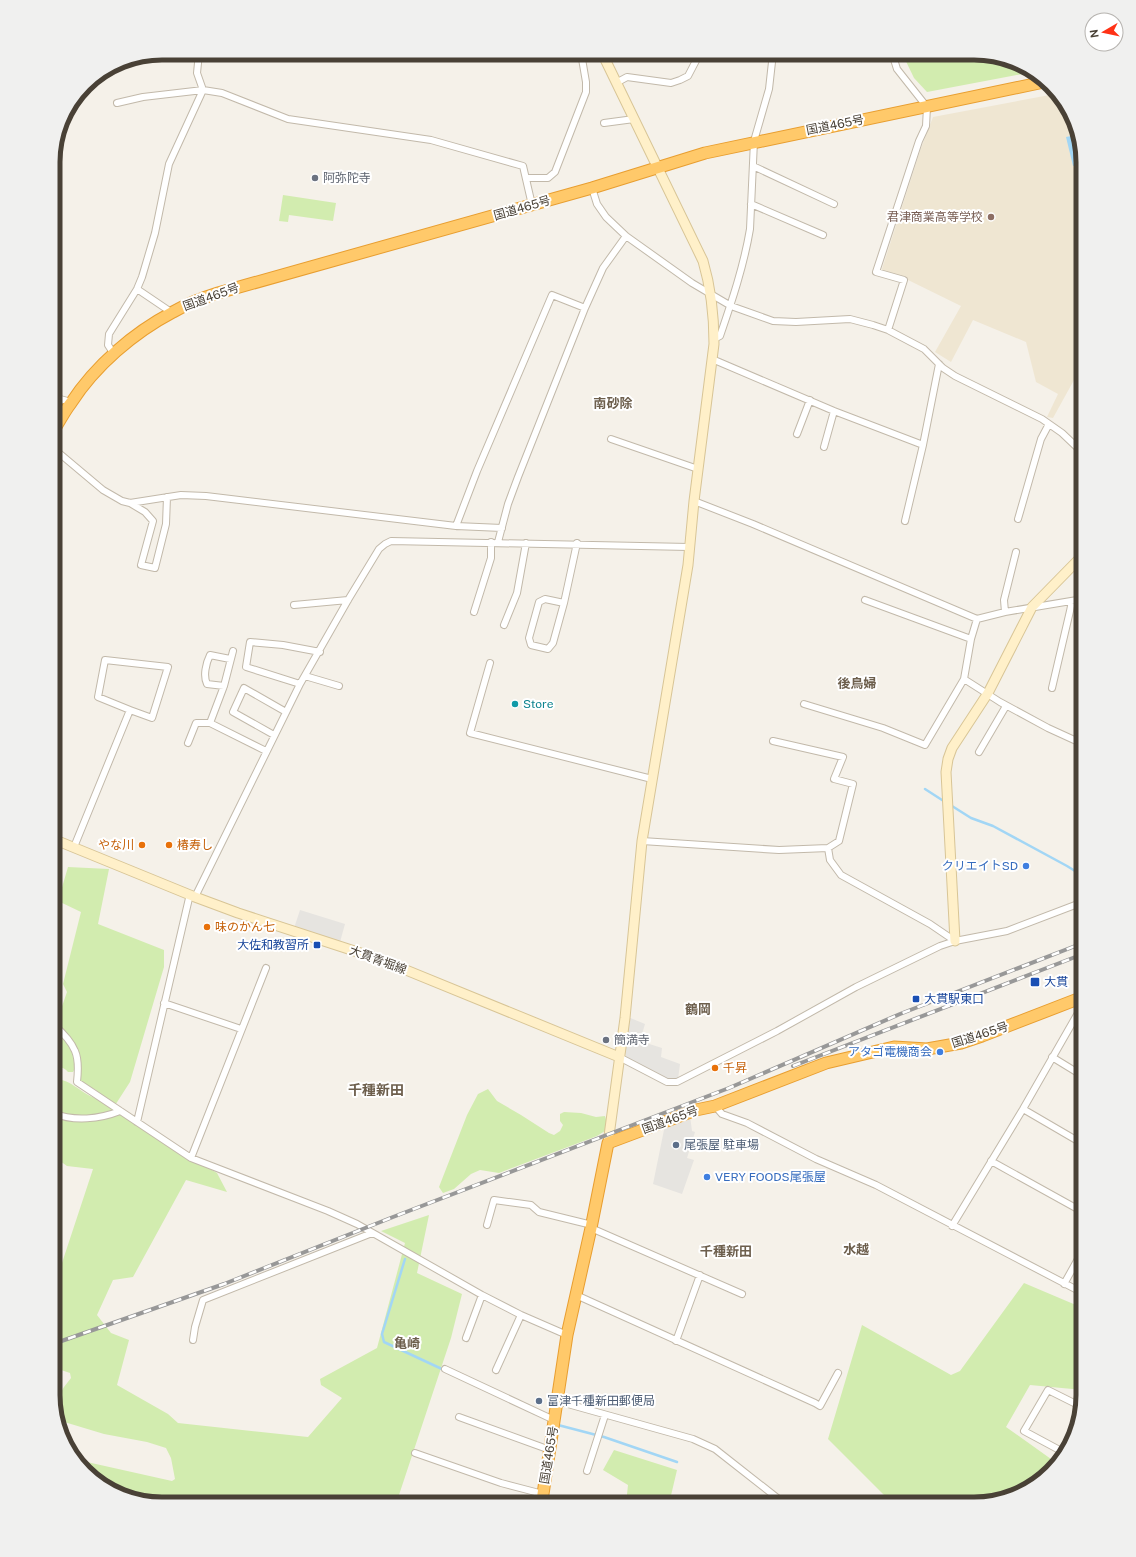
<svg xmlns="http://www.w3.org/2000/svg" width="1136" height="1557" font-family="'Public Sans','Noto Sans JP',sans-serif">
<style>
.education{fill:#efe6d2}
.green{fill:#d2ecaf}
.parking{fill:#e6e4e0}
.water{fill:#a2d6f5}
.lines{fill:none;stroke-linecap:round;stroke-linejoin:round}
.stream{stroke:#a2d6f5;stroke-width:2.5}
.street-casing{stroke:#c2b9aa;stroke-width:8}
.secondary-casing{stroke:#d8c596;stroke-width:11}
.highway-casing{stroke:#e89e30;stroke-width:13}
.street{stroke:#fff;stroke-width:6}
.secondary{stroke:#fff0c9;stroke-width:9}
.highway{stroke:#ffc96a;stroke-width:11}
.rail-casing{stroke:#989898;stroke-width:4}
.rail{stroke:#fff;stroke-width:2.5;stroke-dasharray:8;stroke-linecap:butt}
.worship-dot{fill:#6b7280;stroke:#fff;stroke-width:1.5}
.education-dot{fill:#8d6e63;stroke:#fff;stroke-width:1.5}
.culture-dot{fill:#0f9aa8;stroke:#fff;stroke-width:1.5}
.food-dot{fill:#e8710a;stroke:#fff;stroke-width:1.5}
.shop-dot{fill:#3f7fe0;stroke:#fff;stroke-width:1.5}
.transit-dot{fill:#1a4fb4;stroke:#fff;stroke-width:1.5}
.service-dot{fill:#5c6f8a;stroke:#fff;stroke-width:1.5}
.labels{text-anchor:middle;stroke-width:4;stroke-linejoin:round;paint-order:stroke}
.street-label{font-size:12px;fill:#494136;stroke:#fff}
.worship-label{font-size:12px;fill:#5b616d;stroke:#fff;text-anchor:start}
.education-label{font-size:12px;fill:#785e54;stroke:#fff;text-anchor:end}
.culture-label{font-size:12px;fill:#0d838f;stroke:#fff;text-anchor:start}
.food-label{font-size:12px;fill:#c56008;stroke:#fff;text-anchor:start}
.shop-label{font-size:12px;fill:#366cbe;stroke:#fff;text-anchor:end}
.transit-label{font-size:12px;fill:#164399;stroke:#fff;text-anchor:start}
.service-label{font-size:12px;fill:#4e5e75;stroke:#fff;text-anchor:start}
.neighbourhood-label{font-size:13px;font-weight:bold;fill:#6d5f4d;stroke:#fff}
.quarter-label{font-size:14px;font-weight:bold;fill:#6d5f4d;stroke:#fff}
.rim{fill:none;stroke:#494136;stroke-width:5}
</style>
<rect width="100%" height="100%" fill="#f5f1e9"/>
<path class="education" d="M1055,94L1068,107L1083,162V387L1074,380L1053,418L1047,417L1058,394L1036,382L1026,342L973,320L951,362L935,352L961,306L904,278L881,272L920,151L933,117Z"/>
<path class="green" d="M902,53H981L1029,68L1033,72L927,92L914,78Z
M283,195L336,203L333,221L289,215L288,222L279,221Z
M68,867L109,869L98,924L164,950V967L130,1082L112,1110L217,1173L227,1192L186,1180L133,1277L113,1280L97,1315L111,1333L129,1340L117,1385L168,1414L178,1423L308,1437L342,1398L321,1385L320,1379L377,1348L405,1243L381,1231L429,1215L417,1273L462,1294L451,1338L396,1504H155L107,1489L78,1460L172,1481L175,1479L171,1458L166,1448L147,1442L104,1434L61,1421L55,1402L64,1387L71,1378L70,1373L58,1369L53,1372V1286L59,1272L93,1169L67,1166L53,1156V1079C71,1078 82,1095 98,1099L100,1096L96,1090L80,1082L77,1065L73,1072H68C64,1067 58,1067 53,1063V1032L67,992L63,984L81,912L58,901Z
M488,1089L497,1101L521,1115L549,1133L554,1135L560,1131L563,1125L560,1121V1114L564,1112L581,1113L596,1117L605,1116L607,1123L605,1131L597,1136L499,1173L480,1170L471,1174L454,1189L443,1193L439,1187L467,1115L478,1094Z
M1024,1283L1083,1308V1390L1030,1385L1006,1427L1051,1459L1027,1490L975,1504H893L828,1439L862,1325L951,1375L960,1371Z
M614,1450L677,1470L669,1504H626L628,1485L603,1470Z
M528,1497L529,1504H500L505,1498Z"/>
<path class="parking" d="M300,910L345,924L340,942L294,928Z
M628,1017L645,1024L640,1041L662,1048L661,1057L680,1064L678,1079L671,1080L664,1078L628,1059L626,1056L625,1052Z
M690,1116L692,1131L695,1132L687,1158L694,1160L682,1194L653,1184L665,1125Z"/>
<path class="water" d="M1076,135L1083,163L1073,166L1066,137Z"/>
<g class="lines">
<path class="stream" d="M925,789L942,800
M952,806L971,818L993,826L1067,866L1083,876
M405,1259L382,1334L384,1342L444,1370
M558,1425L604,1437L677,1462"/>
<defs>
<path id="street" d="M616,83L627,77L671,83L680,80L688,76L700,53
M117,103L143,97L203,90L222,93L288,119L431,140L523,166L532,205
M604,123L634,119
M753,166L834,204
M527,178H548L555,172L586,92V82L581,53
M592,188L597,204L606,217L626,236L692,283L731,306L773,321L796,322L850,319L873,325L888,330L924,349L943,368L955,376L1042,419L1062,433L1083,453
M751,204L823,235
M137,289L171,312
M888,330L904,280L876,272L919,141L926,126L927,107L897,69L892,53
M714,339L720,336C732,301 744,265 750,229L754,141L769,89L773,53
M114,354L108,345L109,334L137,289L142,277L155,233L169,164L203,90L197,73L199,53
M712,359L834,411L923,445
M53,397L71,402
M797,434L810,400
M611,439L698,469
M824,447L834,411
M53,448L103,490L122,501L130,503L181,495L206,496L456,526L502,528
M694,501L753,524L977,619L1005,612L1083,599
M130,503L145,512L153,521L141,565L155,568L166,524L167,497
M1018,519L1041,439L1049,424
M905,521L923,445L939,364
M456,526L477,471L552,295L585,308
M498,542L508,504L518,477L585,308L603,268L626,236
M865,600L971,639
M564,603L545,599L539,602L529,638L531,645L548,649L553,643L564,603L577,543
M294,605L348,600
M474,612L491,558V542
M1005,612L1004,600L1016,552
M504,625L517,593L526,543
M490,663L470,733L652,779
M305,676L339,686
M964,679L1000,702L1048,728L1083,744
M300,684L246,667L250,642L283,645L320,652
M224,686L207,684C203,676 206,663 210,655L230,659
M1052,688L1070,611L1072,601
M804,704L883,728L925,745L964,679L971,639L977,619
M210,723L224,686L233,651
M274,735L233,712L244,688L286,712
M188,743L196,723H210L266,751
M979,752L1006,706
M642,841L779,850L828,848L839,841L853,784L834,779L843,757L773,741
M74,847L130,710L152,718L168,667L105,660L98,697L130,710
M828,848L830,860L841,875L930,924L955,941
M195,897L300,684L348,600L379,549L385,544L391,541L689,547
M164,1003L241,1029
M53,1024C61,1031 71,1041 75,1051C79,1060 78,1073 77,1082L191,1158L328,1211L357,1224L482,1295L521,1315L567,1335
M619,1057L667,1082H677L777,1031L856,987L940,946L955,941L1007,931L1083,902
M1052,1057L1083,1076
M715,1106L722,1114L747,1123L816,1159L876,1185L1083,1293
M1023,1109L1083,1144
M53,1113C74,1122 100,1119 120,1111
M137,1122L190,894
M191,1158L266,968
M991,1161L1083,1212
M487,1225L494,1200L531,1205L539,1212L592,1225
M952,1226L1023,1109L1078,1013L1081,997
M591,1228L742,1294
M1064,1284L1083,1250
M576,1295L815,1403L820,1406L838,1373
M466,1338L482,1295
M193,1340L195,1327L203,1300L372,1233
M676,1341L700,1275
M445,1369L554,1420
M496,1370L521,1315
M557,1401L693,1439L715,1449L785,1504
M459,1417L550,1450
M415,1453L501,1483L543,1494
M1065,1453L1024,1431L1048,1390L1080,1406
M587,1471L605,1415"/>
<path id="secondary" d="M602,53L703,261C711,288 714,316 714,344L694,501L688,565L642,841L625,1018L608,1143
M53,839L195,897L238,913L379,959L619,1057
M955,941L946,772L948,759L952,748L988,693L1032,607L1083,555"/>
<path id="highway" d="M53,432C59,422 64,412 71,403C95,366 133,333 173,312C187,304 202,298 218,293L592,188L705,153L1044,82
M542,1504L543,1494L567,1335L591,1228L608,1143L696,1110L715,1106L826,1063L894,1047L927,1049L961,1043L982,1036L1083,997"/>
</defs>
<use href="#street" class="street-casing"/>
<use href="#secondary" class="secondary-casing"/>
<use href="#highway" class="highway-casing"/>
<use href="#street" class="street"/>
<use href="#secondary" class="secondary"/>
<use href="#highway" class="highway"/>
<defs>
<path id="rail" d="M793,1066L1083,954
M53,1344L224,1284L393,1217L729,1088L900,1014L1083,943"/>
</defs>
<use href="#rail" class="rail-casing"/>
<use href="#rail" class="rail"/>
</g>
<g class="worship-dot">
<circle cx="315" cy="178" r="4"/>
<circle cx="606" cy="1040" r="4"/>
</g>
<circle class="education-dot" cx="991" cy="217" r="4"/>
<circle class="culture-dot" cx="515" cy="704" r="4"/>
<g class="food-dot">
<circle cx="142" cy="845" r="4"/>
<circle cx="169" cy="845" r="4"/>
<circle cx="207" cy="927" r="4"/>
<circle cx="715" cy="1068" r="4"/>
</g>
<g class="shop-dot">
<circle cx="1026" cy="866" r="4"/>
<circle cx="940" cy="1052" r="4"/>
<circle cx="707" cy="1177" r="4"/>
</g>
<g class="transit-dot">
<rect x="313" y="941" width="8" height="8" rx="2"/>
<rect x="1030" y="977" width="10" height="10" rx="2"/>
<rect x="912" y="995" width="8" height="8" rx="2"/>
</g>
<g class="service-dot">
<circle cx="676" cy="1145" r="4"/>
<circle cx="539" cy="1401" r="4"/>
</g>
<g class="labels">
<g class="street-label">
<text transform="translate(835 125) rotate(-11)" y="4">国道465号</text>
<text transform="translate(522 208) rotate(-16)" y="4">国道465号</text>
<text transform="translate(211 297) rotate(-20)" y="4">国道465号</text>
<text transform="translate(378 960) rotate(20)" y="4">大貫青堀線</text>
<text transform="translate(980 1035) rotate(-18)" y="4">国道465号</text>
<text transform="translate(670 1120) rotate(-20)" y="4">国道465号</text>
<text transform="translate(549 1455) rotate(-81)" y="4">国道465号</text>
</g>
<g class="worship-label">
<text x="323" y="182">阿弥陀寺</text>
<text x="614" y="1044">簡満寺</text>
</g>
<g class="education-label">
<text x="983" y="221">君津商業高等学校</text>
</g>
<g class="culture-label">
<text x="523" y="708">Store</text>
</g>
<g class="food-label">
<text x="134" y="849" text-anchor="end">やな川</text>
<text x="177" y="849">椿寿し</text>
<text x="215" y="931">味のかん七</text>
<text x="723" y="1072">千昇</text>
</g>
<g class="shop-label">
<text x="1018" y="870">クリエイトSD</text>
<text x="932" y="1056">アタゴ電機商会</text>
<text x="715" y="1181" text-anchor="start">VERY FOODS尾張屋</text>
</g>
<g class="transit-label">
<text x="309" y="949" text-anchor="end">大佐和教習所</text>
<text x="1044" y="986">大貫</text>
<text x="924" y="1003">大貫駅東口</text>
</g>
<g class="service-label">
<text x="684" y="1149">尾張屋 駐車場</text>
<text x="547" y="1405">富津千種新田郵便局</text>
</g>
<g class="neighbourhood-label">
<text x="613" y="408">南砂除</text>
<text x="857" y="688">後鳥婦</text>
<text x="698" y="1014">鶴岡</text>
<text x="856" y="1254">水越</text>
<text x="726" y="1256">千種新田</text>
<text x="407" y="1348">亀崎</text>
</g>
<g class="quarter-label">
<text x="376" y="1095">千種新田</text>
</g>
</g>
<path d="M0 0H1136V1557H0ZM162 60H974A102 102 0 0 1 1076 162V1395A102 102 0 0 1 974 1497H162A102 102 0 0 1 60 1395V162A102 102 0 0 1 162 60Z" fill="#f0f0ef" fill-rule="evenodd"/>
<path class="rim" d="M162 60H974A102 102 0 0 1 1076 162V1395A102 102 0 0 1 974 1497H162A102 102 0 0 1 60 1395V162A102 102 0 0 1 162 60Z"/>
<g transform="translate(1104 32) rotate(261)"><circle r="19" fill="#ffffff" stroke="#b6b3af"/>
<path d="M0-3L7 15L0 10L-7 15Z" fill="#ff3216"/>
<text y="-6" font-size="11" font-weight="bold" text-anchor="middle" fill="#494136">N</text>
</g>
</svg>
